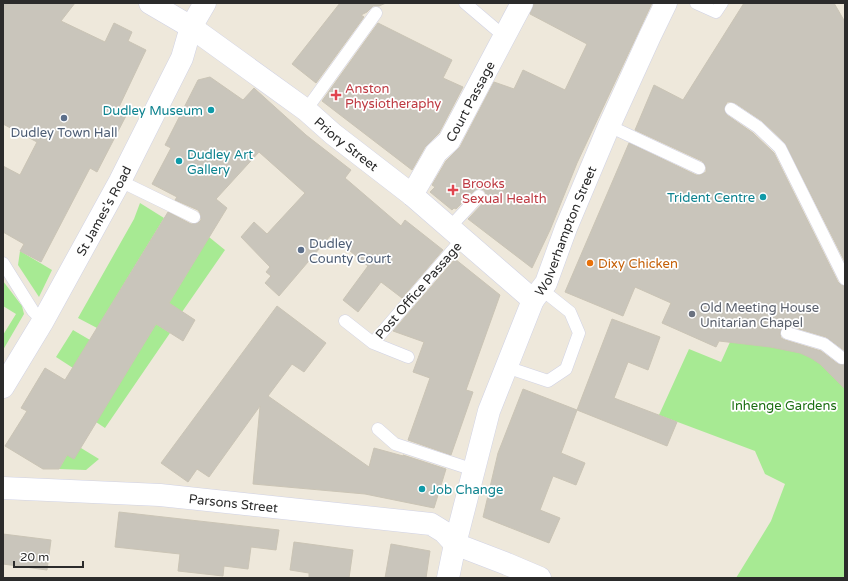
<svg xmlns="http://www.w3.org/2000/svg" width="848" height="581" font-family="'Varela Round',sans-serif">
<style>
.green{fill:#a7ea93}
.building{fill:#c9c5bb;stroke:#cac4b5}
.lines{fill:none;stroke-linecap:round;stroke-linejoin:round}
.service-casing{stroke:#d0d2e5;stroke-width:13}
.minor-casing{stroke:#d0d2e5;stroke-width:23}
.tertiary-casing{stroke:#d0d2e5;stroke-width:23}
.secondary-casing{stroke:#d0d2e5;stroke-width:23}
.service{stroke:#fff;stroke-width:12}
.minor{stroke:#fff;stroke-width:22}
.tertiary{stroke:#fff;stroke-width:22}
.secondary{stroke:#fff;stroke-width:22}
.health-dot{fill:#e0444e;stroke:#fff;stroke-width:1.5}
.culture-dot{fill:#0f9aa8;stroke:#fff;stroke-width:1.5}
.service-dot{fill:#5c6f8a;stroke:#fff;stroke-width:1.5}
.food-dot{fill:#e8710a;stroke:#fff;stroke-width:1.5}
.worship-dot{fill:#6b7280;stroke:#fff;stroke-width:1.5}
.labels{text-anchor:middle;stroke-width:3.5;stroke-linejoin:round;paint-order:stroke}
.health-label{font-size:13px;fill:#be3a42;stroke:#fff;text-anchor:start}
.street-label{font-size:13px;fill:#2b2b2b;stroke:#fff}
.culture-label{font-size:13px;fill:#0d838f;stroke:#fff;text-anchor:end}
.service-label{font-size:13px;fill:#4e5e75;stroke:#fff}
.food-label{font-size:13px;fill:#c56008;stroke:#fff;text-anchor:start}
.worship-label{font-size:13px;fill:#5b616d;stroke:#fff;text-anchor:start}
.park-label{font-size:13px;fill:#1d6f13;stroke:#fff}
</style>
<rect width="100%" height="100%" fill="#eee8db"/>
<path class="green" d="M140,203L164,218L97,328L78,318L134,219Z
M209,237L225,250L182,312L169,303Z
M20,251L52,270L39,297L18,265Z
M3,281L22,306L24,314L3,350V335L16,314L3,306Z
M156,324L170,333L105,428L96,422Z
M73,330L90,340L73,368L56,357Z
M730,342C755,345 788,346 810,357C824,364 834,378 845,389V578H736L771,521L785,484L765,474L755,451L659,415L689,349L721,362Z
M81,448L99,459L86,470L59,469L67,455Z"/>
<path class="building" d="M3,3H75L61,21L105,42L114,23L132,32L128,41L146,50L119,107L128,112L97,172L90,168L41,262L20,251L24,244L3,232V166L20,175L37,142L3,124Z
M340,3H386L379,6H373L367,12L361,15L364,17L316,83L292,64Z
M534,3H652L577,163L550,230L532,268L468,219L485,201L486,194L484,190L477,189L474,191L456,209L454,208L452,210L430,192L435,187L432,185L446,161L460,147L494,82L514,89L523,70L565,90L587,44L530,14Z
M744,3H834L845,22V262L785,143L762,121L735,103L731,102H727L724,109L727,115L753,133L774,153L838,282L841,285L845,286V351L826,337L789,326L782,327L780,334L781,338L785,340L821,351L838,364L845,365V389L820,364L811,358L800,353L770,347L719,341L716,347L662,323L671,303L635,287L623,316L565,292L629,143L696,175H700L706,172V167L702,161L635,130L654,85L683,100Z
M378,23L452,60L443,78L463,87L439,133L425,147L412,170L322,101Z
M210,77L243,100L254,88L255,89L306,135L351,170L345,178L401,226L405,220L443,250L402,298L381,282L358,312L343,300L368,266L331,235L279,296L265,283L271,276L266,272L270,267L241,237L254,222L267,234L305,193L259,152L216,199L227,208L169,303L195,320L183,341L156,324L74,459L67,455L59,469H43L5,446L27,411L21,408L45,368L65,380L168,212L191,224L198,223L201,220L200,213L198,210L175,200L177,197L152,184L171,148L165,145L198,80Z
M455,259L500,295L466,390L473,392L451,455L408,440L430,378L413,372L424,342L393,331Z
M277,306L326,343L304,372L292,364L268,396L369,467L374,448L403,456V455L446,469L434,508L365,494L253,484L260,406L209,477L197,469L188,482L161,463Z
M612,319L660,337L648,370L628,362L614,398L677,422L667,446L577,410L561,453L585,463L576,485L553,476L540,510L560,518L549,543L483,517L498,453L523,389L577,410Z
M119,512L279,530L276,550L251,547L248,569L224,566L223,576L178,571L180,554L115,547Z
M3,534L51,540L47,570L3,564Z
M294,542L353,550L349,578H309V573L290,570Z
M391,544L430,551L426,578H385Z"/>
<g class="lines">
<defs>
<path id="service" d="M465,3L505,37
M696,3L716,12L722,3
M731,109L758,127L780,148L845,279
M306,110L376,13
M609,126L699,168
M120,181L194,217
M450,227L479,196
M3,263L33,311L43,321
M345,321L373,343L408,357
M787,333L824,344L842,358
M373,343L463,238
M506,367L548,381L566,369L579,333L570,312L541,289
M378,429L395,444L474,470"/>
<g id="minor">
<path id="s1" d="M412,195L436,153L449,141L522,3"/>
<path id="s2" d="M533,300L546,283L566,228L609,126L650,36L666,3"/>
<path id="s3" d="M3,387L43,321L120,181L182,58L191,27L205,3"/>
<path d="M455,544L507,564L540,578"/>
</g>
<g id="tertiary">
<path id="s4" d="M150,3L191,27L306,110L333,134L412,195L533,300L489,411L455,544"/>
</g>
<g id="secondary">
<path id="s5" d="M3,488L160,495L431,524L444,532L455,544L448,578"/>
</g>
</defs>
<use href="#service" class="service-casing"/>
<use href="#minor" class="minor-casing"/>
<use href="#tertiary" class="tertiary-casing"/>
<use href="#secondary" class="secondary-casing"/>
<use href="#service" class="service"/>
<use href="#minor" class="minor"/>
<use href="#tertiary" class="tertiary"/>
<use href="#secondary" class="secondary"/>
</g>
<g class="health-dot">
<path d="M334 89h4v4h4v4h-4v4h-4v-4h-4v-4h4z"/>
<path d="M451 184h4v4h4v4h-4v4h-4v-4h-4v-4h4z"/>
</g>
<g class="culture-dot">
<circle cx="211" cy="110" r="4"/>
<circle cx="179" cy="161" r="4"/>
<circle cx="763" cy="197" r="4"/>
<circle cx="422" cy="489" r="4"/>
</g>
<g class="service-dot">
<circle cx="64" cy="118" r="4"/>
<circle cx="301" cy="250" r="4"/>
</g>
<circle class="food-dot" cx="590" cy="263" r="4"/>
<circle class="worship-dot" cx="692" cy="314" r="4"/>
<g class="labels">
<g class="health-label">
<text x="345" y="93">Anston<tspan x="345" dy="15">Physiotheraphy</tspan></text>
<text x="462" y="188">Brooks<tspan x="462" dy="15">Sexual Health</tspan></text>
</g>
<g class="street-label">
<text dy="5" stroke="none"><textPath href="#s1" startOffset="111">Court Passage</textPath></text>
<text dy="5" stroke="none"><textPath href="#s4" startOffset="242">Priory Street</textPath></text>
<text dy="5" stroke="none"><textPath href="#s3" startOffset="203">St James's Road</textPath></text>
<text dy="5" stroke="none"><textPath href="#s2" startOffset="77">Wolverhampton Street</textPath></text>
<text transform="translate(418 290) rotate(-49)" y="5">Post Office Passage</text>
<text dy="5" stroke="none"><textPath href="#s5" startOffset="231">Parsons Street</textPath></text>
</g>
<g class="culture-label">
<text x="203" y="115">Dudley Museum</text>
<text x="187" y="159" text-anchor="start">Dudley Art<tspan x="187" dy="15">Gallery</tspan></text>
<text x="755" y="202">Trident Centre</text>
<text x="430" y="494" text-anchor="start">Job Change</text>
</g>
<g class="service-label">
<text x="64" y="137">Dudley Town Hall</text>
<text x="309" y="248" text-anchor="start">Dudley<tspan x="309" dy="15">County Court</tspan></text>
</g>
<g class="food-label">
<text x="598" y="268">Dixy Chicken</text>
</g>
<g class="worship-label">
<text x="700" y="312">Old Meeting House<tspan x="700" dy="15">Unitarian Chapel</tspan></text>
</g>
<g class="park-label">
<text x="784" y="410">Inhenge Gardens</text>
</g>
</g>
<rect width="848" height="581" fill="none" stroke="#2b2b2b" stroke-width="8"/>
<path d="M14 561v6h69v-6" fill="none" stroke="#2b2b2b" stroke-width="2"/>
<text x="20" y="561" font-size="12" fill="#2b2b2b" stroke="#ffffff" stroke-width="3" paint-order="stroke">20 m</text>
</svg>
